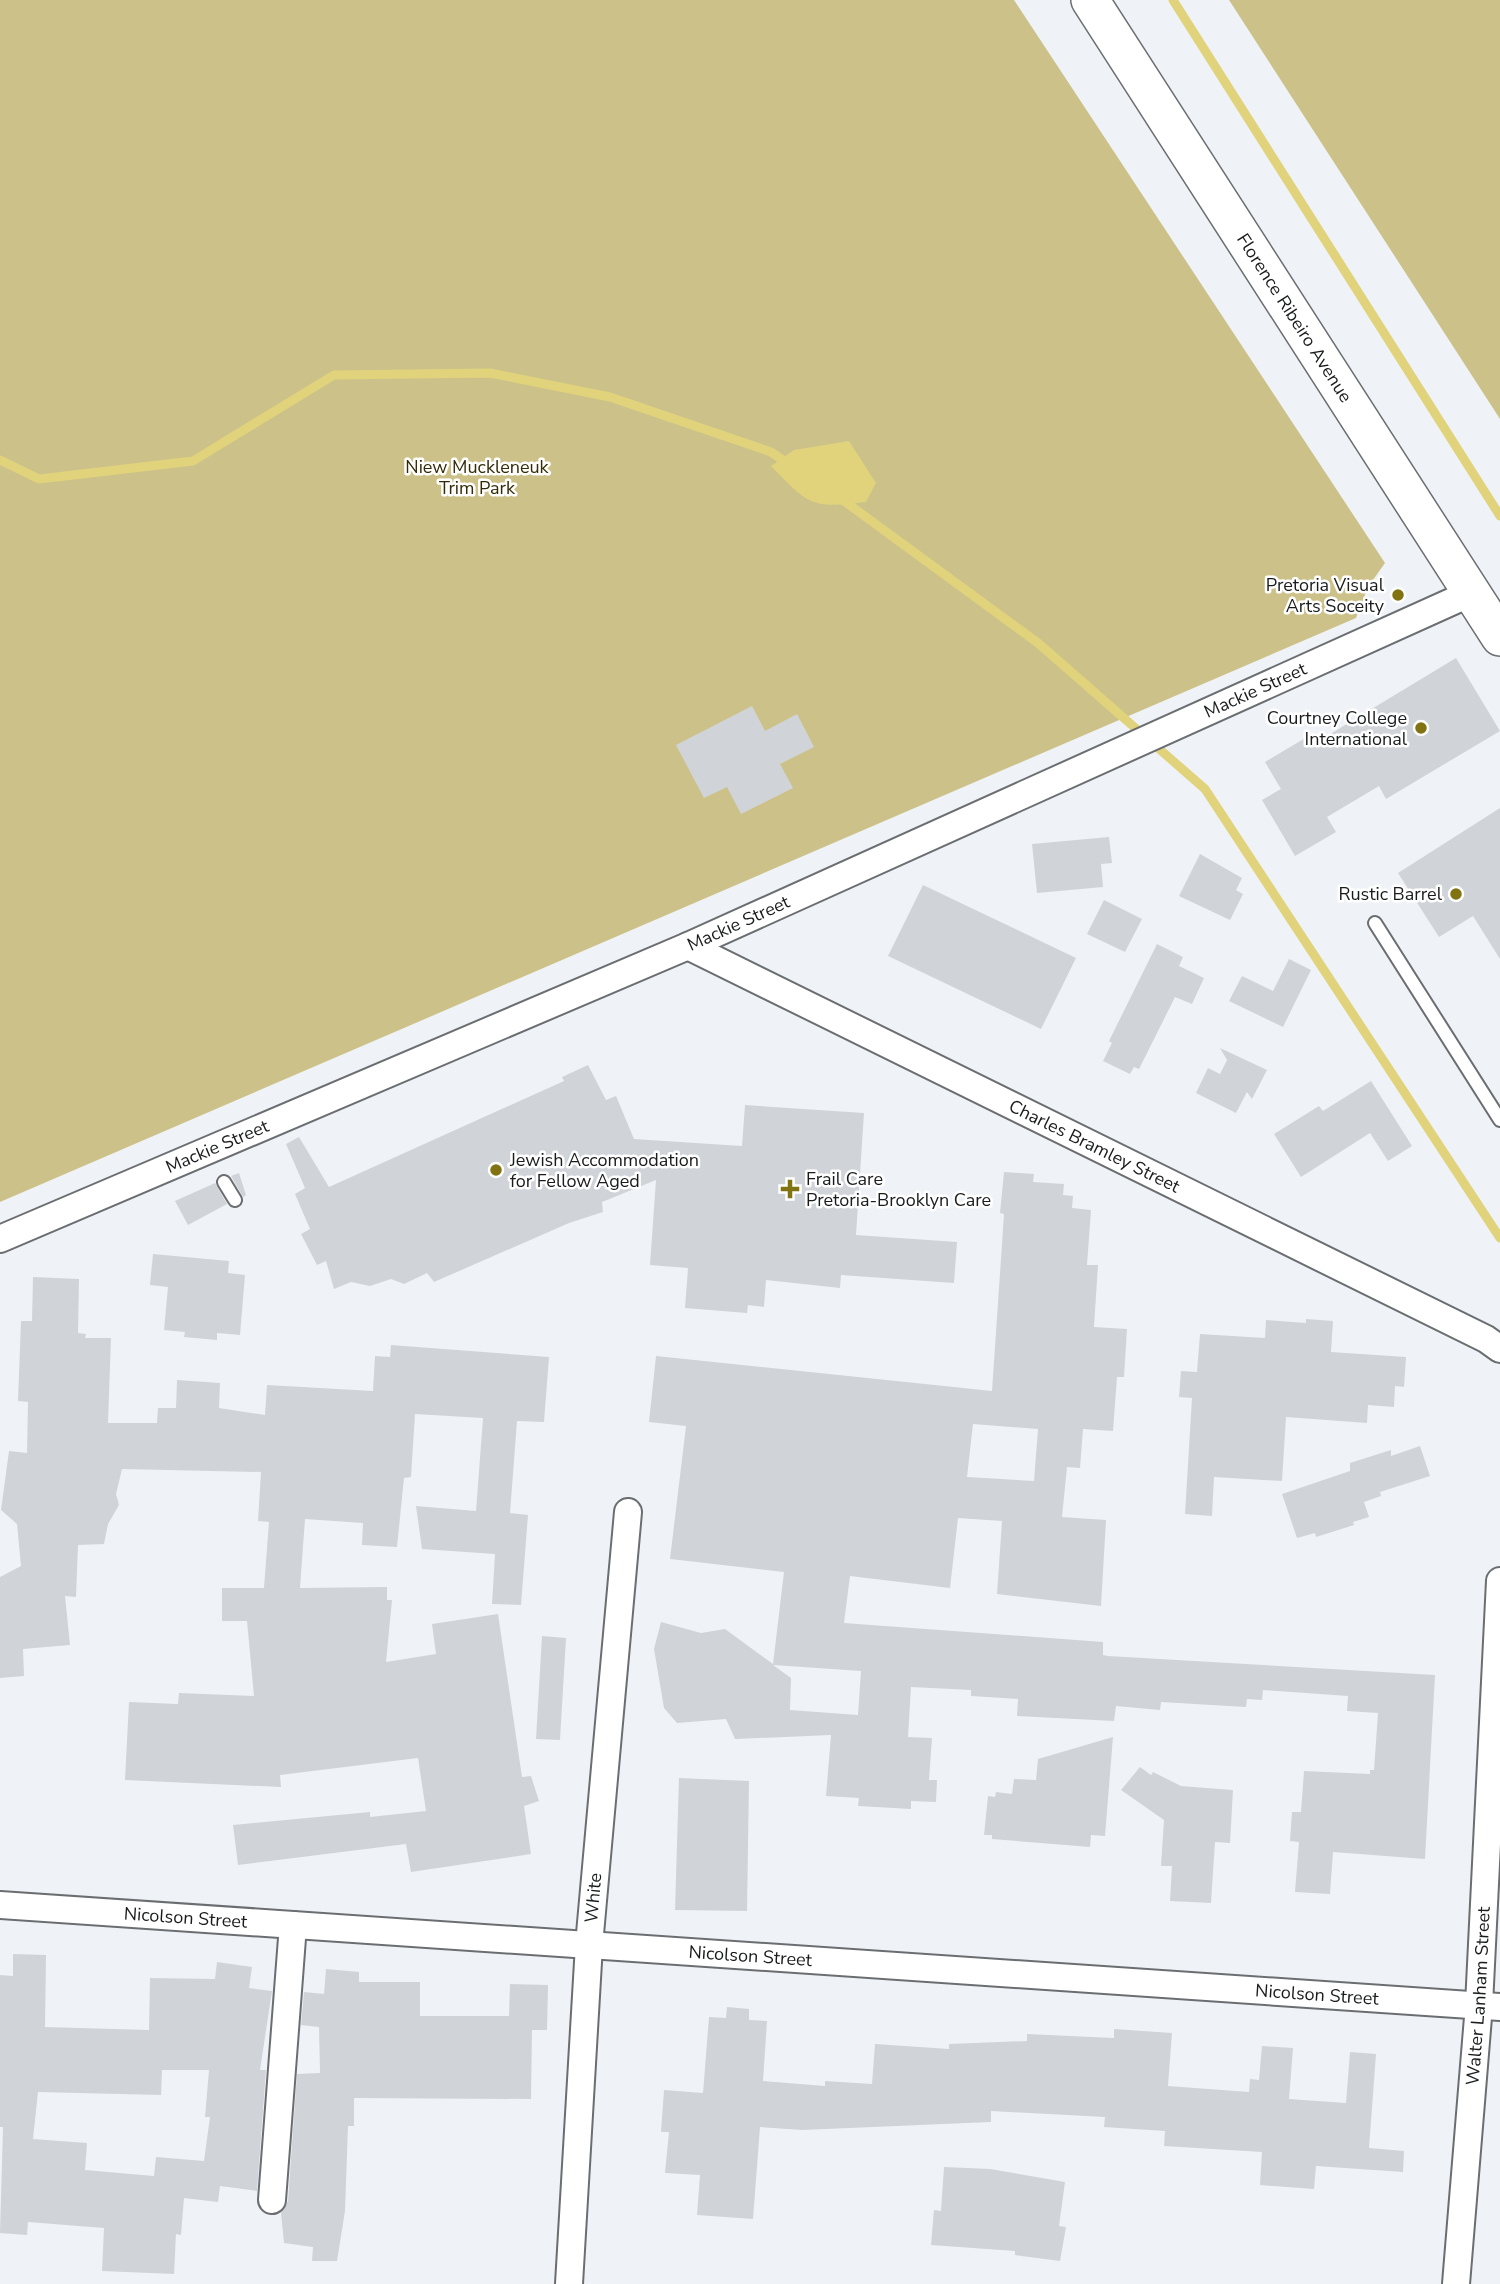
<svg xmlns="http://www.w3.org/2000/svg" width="1500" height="2284" font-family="'Nunito Sans',sans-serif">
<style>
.green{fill:#ccc289}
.water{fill:#e1d27c}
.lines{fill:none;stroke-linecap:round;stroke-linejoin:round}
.stream{stroke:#e1d27c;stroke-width:9}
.building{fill:#d0d4d8;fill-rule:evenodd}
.service-casing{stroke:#6b6e71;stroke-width:16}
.minor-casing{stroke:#6b6e71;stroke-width:30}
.secondary-casing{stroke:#6b6e71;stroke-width:40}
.service{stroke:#fff;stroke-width:12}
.minor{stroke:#fff;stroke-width:26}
.secondary{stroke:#fff;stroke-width:37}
.poi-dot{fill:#817212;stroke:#fff;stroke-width:2.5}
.labels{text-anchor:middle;stroke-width:5;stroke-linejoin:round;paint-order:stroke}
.street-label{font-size:18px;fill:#191b1c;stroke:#fff}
.park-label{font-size:18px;fill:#322b05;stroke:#fff}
.poi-label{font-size:18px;fill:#191b1c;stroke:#fff;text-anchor:end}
</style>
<rect width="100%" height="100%" fill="#eff3f7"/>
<path class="green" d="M0,0H1014L1385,563L1368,587L1356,618L0,1202Z
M1229,0H1500V419Z"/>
<path class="water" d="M849,441L876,483L866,502C811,509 809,505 771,466L794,450Z"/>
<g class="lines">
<path class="stream" d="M1173,0L1500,516
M0,460L39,479L193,461L334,375L490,373L610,397L771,452L790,465
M840,498L1038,643L1205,789L1500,1238"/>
</g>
<path class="building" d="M1456,658L1500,731L1386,799L1379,786L1327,817L1336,832L1295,856L1262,800L1281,789L1265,762L1312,734L1317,742Z
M752,706L765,731L797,714L814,747L780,764L793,788L741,814L727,787L704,798L676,745Z
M1500,808V959L1473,916L1439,937L1398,873Z
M1109,837L1112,863L1101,864L1103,887L1037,893L1032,844Z
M1200,854L1242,878L1236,890L1243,894L1230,920L1179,896Z
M923,885L1076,958L1041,1029L888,956Z
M1104,900L1142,919L1125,952L1087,934Z
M1157,944L1183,957L1179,966L1204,978L1192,1004L1175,997L1139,1069L1134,1067L1130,1074L1103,1061L1112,1043L1109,1041Z
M1289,959L1311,970L1283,1027L1229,1001L1242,976L1273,991Z
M1220,1048L1267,1070L1252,1099L1247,1092L1236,1113L1196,1093L1208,1068L1220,1074L1227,1060Z
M588,1065L606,1100L616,1096L634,1139L742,1146L745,1105L864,1113L856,1235L957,1242L954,1283L841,1275L840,1288L766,1280L764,1307L748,1305L747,1313L685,1308L688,1268L650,1265L656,1180L602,1202L603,1212L569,1223L434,1282L427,1273L404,1284L391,1279L370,1286L351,1282L334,1289L326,1261L317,1265L301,1234L310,1229L295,1194L305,1188L286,1144L299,1137L329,1187L564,1081L562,1077Z
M1371,1081L1412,1146L1388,1161L1370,1133L1301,1177L1274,1134L1319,1106L1323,1111Z
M1004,1172L1034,1174L1033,1182L1064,1184L1063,1195L1073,1196L1072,1208L1091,1210L1087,1265H1098L1094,1327L1127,1329L1124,1377H1117L1113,1431L1083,1429L1080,1468L1067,1467L1062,1517L1106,1520L1101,1606L997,1594L1002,1521L958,1518L950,1588L850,1576L844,1623L1103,1642V1655L1108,1656L1435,1675L1425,1859L1333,1852L1330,1894L1295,1892L1299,1842L1290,1841L1292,1812H1301L1304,1771L1370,1774V1770H1374L1378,1713L1347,1711L1348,1696L1263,1690L1262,1700L1247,1699L1246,1707L1161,1702L1160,1710L1116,1706L1114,1721L1017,1716L1018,1699L971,1696V1690L911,1687L908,1737L932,1738L929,1780H937L936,1802L911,1801V1809L858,1806L859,1798L826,1796L831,1735L735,1739L726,1719L677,1723L664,1708L654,1649L661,1622L701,1633L725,1629L773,1664L784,1572L670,1559L686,1426L649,1422L656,1356L992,1391L1004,1214L1000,1213ZM973,1424L1038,1429L1034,1481L967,1477ZM773,1665L861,1671L858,1715L790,1710L791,1678Z
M239,1173L246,1195L243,1197L231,1176Z
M215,1183L227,1204L188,1225L175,1201Z
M153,1254L229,1261L228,1273L245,1275L240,1335L217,1333V1340L184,1337L185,1332L164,1330L168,1287L150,1285Z
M33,1277L79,1279L78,1333L86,1334L85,1338H111L108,1423H157L158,1408H176L177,1380L220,1383L219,1408L265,1415L267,1385L373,1391L375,1356L390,1357L391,1345L549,1357L544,1422L517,1421L510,1513L528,1515L521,1605L492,1604L495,1554L422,1549L416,1506L476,1511L483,1418L415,1414L411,1477L404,1478L397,1547L362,1545L363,1523L305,1519L300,1588L387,1587V1600H392L386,1662L436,1654L432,1624L498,1614L522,1777L531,1776L539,1801L524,1806L531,1854L411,1872L406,1844L238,1865L233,1825L370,1812V1817L426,1811L418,1758L280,1775L281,1787L125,1780L129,1702L178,1704L179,1693L254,1696L247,1621H222V1588H264L269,1522L258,1521L261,1472L122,1469L116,1494L119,1505L108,1524L104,1544L78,1545L76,1597L65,1596L70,1645L23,1649L24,1676L0,1678V1577L21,1566L17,1524L1,1510L9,1451L27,1453L28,1402L18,1401L21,1321H32Z
M1306,1319L1333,1321L1331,1352L1406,1357L1404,1387L1395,1386L1394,1407L1368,1405L1367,1423L1286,1417L1282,1481L1214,1477L1212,1516L1185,1514L1192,1398L1179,1397L1181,1371L1197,1372L1200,1334L1265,1338L1266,1320L1306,1323Z
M1420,1446L1430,1476L1380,1492L1381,1496L1364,1502L1369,1517L1353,1522L1354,1525L1316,1537L1315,1533L1297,1538L1282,1494L1350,1471V1463L1391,1450V1456Z
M542,1636L566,1638L560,1740L536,1739Z
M1113,1737L1105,1836L1091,1835L1090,1847L992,1839V1835H984L988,1796L995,1797L996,1792L1012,1794L1014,1779L1036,1780L1038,1759Z
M1140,1767L1151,1775L1153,1772L1181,1786L1233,1790L1230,1843L1215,1842L1211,1903L1170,1901L1172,1866H1161L1164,1820L1121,1790Z
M679,1778L749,1781L747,1911L675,1910Z
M13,1954L46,1955L45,2027L149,2030L150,1978L215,1979L217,1962L252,1967L249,1988L272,1991L260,2070H266L257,2191L220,2186L218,2202L184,2198L181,2235L176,2234L174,2274L102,2271L104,2228L28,2222L27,2235L0,2233L3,2127H0V1975L13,1976ZM162,2070H209L205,2117H210L204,2161L156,2157L154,2176L85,2170L87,2143L33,2139L38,2092L161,2095Z
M326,1969L359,1972V1982H420V2016H509L510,1984L548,1985L547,2030H532L531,2099L354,2098V2126H348L345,2211L337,2261H312L313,2247L284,2243L281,2213L288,2201L297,2074L320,2073L319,2027L301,2025L304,1992L324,1994Z
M727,2007L749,2009V2020L767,2021L763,2081L825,2086V2081L872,2084L875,2044L949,2049V2044L1027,2041V2034L1114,2038V2029L1172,2033L1168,2086L1249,2092L1250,2079L1259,2080L1262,2046L1293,2048L1289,2099L1346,2103L1350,2052L1376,2054L1369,2148L1404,2151L1403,2172L1316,2166L1314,2189L1260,2185L1262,2152L1164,2146L1165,2131L1104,2127L1105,2117L991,2111V2122L802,2130L760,2127L753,2219L697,2215L700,2175L665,2173L669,2132H661L664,2090L703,2093L709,2017L726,2018Z
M944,2167L990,2169L1065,2182L1059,2226L1066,2227L1060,2261L1015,2255V2251L931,2245L934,2210L941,2211Z"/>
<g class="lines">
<defs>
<path id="service" d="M1375,923L1500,1120
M224,1182L235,1200"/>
<g id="minor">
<path id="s1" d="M688,946L1486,1339L1500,1349"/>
<path id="s2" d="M0,1239L688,946L1471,593"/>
<path id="s3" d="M0,1905L1500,2007"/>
<path d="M272,2200L293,1925"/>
<path id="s4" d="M569,2284L589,1945L628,1512"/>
<path id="s5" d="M1456,2284L1479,2005L1500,1581"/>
</g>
<g id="secondary">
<path id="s6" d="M1090,0L1500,637"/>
</g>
</defs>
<use href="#service" class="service-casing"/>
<use href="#minor" class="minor-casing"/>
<use href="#secondary" class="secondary-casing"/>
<use href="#service" class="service"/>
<use href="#minor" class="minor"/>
<use href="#secondary" class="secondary"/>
</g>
<g class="poi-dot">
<circle cx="1398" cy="595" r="7"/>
<circle cx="1421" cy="728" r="7"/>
<circle cx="1456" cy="894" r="7"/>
<circle cx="496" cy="1170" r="7"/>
<path d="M786.5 1178.5h7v7h7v7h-7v7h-7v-7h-7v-7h7z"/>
</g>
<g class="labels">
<g class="street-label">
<text dy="6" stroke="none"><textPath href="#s6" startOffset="378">Florence Ribeiro Avenue</textPath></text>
<text dy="6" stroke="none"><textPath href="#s2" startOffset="1370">Mackie Street</textPath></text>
<text dy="6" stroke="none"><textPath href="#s2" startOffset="803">Mackie Street</textPath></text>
<text dy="6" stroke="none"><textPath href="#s2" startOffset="236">Mackie Street</textPath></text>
<text dy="6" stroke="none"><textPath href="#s1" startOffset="453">Charles Bramley Street</textPath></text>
<text dy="6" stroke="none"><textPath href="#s4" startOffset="387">White</textPath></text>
<text dy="6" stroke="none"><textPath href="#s3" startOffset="186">Nicolson Street</textPath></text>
<text dy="6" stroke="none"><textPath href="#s3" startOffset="752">Nicolson Street</textPath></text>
<text dy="6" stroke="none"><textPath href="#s3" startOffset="1320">Nicolson Street</textPath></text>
<text dy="6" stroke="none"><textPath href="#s5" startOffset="289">Walter Lanham Street</textPath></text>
</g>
<g class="park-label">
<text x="477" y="473">Niew Muckleneuk<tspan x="477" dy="21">Trim Park</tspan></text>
</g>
<g class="poi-label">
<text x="1384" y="591">Pretoria Visual<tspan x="1384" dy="21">Arts Soceity</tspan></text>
<text x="1407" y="724">Courtney College<tspan x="1407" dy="21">International</tspan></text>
<text x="1442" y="900">Rustic Barrel</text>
<text x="510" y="1166" text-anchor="start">Jewish Accommodation<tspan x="510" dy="21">for Fellow Aged</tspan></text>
<text x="806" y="1185" text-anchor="start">Frail Care<tspan x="806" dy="21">Pretoria-Brooklyn Care</tspan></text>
</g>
</g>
</svg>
